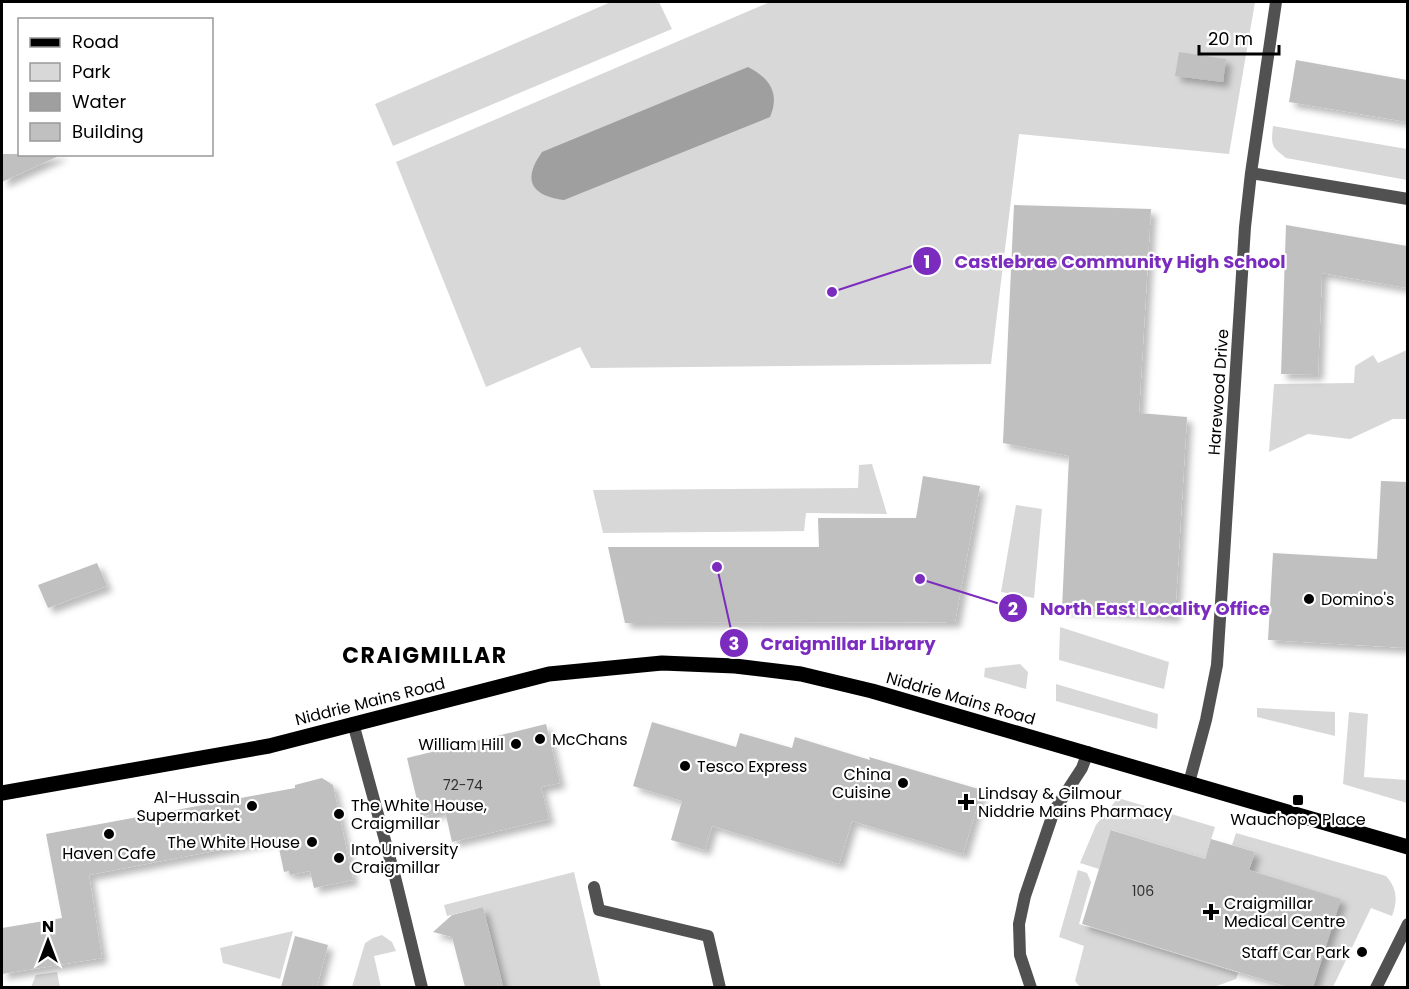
<svg xmlns="http://www.w3.org/2000/svg" width="1409" height="989" font-family="Poppins,sans-serif">
<style>
.green{fill:#d8d8d8}
.water{fill:#9f9f9f}
.building{fill:#c0c0c0;filter:url(#shadow)}
.lines{fill:none;stroke-linecap:round;stroke-linejoin:round}
.minor{stroke:#515151;stroke-width:12}
.primary{stroke:#000;stroke-width:15}
.poi-dot{fill:#000;stroke:#fff;stroke-width:2}
.labels{text-anchor:middle;stroke-width:4.5;stroke-linejoin:round;paint-order:stroke}
.number-label{font-size:14px;fill:#303030}
.street-label{font-size:16px;fill:#000;stroke:#fff}
.poi-label{font-size:16px;fill:#000;stroke:#fff;text-anchor:start}
.district-label{font-size:22px;font-weight:bold;letter-spacing:1.5px;fill:#000;stroke:#fff}
.leader{fill:none;stroke:#7b2cbf;stroke-width:2}
.callout-dot{fill:#7b2cbf;stroke:#fff;stroke-width:2}
.mark-label{font-size:18px;text-anchor:middle;font-weight:bold;fill:#fff}
.callout-label{font-size:18px;text-anchor:middle;font-weight:bold;fill:#7b2cbf;stroke:#fff;stroke-width:4.5;stroke-linejoin:round;paint-order:stroke}
</style>
<defs>
<filter id="shadow"><feDropShadow dx="5.5" dy="5.5" stdDeviation="3" flood-color="#0004"/></filter>
</defs>
<rect width="100%" height="100%" fill="#fff"/>
<path class="green" d="M611,2H659L672,29L393,146L375,104Z
M770,2H1255L1229,154L1019,134L991,364L591,368L580,347L486,387L396,162Z
M1273,126L1407,149V180L1286,158C1271,147 1271,145 1273,126Z
M1407,350V419H1393L1350,439L1308,434L1269,452L1274,384L1354,383L1355,366L1373,355L1378,363Z
M872,464L887,514L806,513L804,531L603,533L593,490L858,488L859,465Z
M1016,505L1042,509L1034,598L1001,592Z
M1060,627L1169,662L1164,689L1059,660Z
M1020,664L1028,672L1026,689L984,677L985,668Z
M1056,684L1158,714L1157,729L1056,701Z
M1257,708L1335,712V736L1257,717Z
M1349,712L1368,714L1364,777L1407,780V803L1343,784Z
M1118,798L1215,827L1205,859L1112,830L1099,869L1080,863L1096,825Z
M1236,833L1386,876C1397,888 1398,900 1392,916L1371,908L1333,987H1313L1340,899L1249,870L1255,852L1232,845Z
M1078,870L1087,873L1091,882L1079,924L1238,973L1236,979L1214,987H1080L1075,981L1084,946L1059,937Z
M574,872L601,987H503L483,907L447,916L444,905Z
M293,931L280,979L223,963L220,948Z
M382,935L392,942L396,951L374,956L381,987H352L365,943L373,938Z
M57,972L60,987H31L36,975Z"/>
<path class="water" d="M748,67C770,78 780,94 770,117L564,200C531,196 522,180 542,152Z"/>
<path class="building" d="M1179,52L1226,59L1223,82L1175,76Z
M1296,60L1407,80V122L1289,102Z
M2,154H63L2,182Z
M1014,205L1151,209L1139,413L1187,417L1175,617L1062,609L1069,456L1003,443Z
M1286,225L1407,246V288L1322,273L1318,375L1281,374Z
M923,476L980,486L955,622L625,623L608,547H819L818,518H916Z
M1381,481L1407,482V648L1268,640L1273,553L1377,559Z
M97,563L107,586L48,608L38,585Z
M652,722L736,747L740,733L792,748L795,737L870,760L869,757L982,790L963,854L852,821L839,864L712,826L705,850L671,840L682,801L633,786Z
M546,724L560,783L541,787L549,819L452,842L445,811L421,817L407,758Z
M322,778L333,785L353,880L314,888L310,871L290,875L289,871L284,872L277,839L89,875L102,958L2,974V928L62,918L46,834L295,788V785Z
M1111,830L1205,859L1211,839L1228,844L1255,852L1249,870L1341,899L1313,987H1288L1082,924Z
M483,907L500,974L503,987H465L452,937L433,932L452,915Z
M295,936L328,945L317,987H281Z"/>
<g class="lines">
<path class="minor" d="M1251,173L1408,199
M353,723L395,877L422,988
M1189,783L1206,720L1217,665L1245,227L1251,173L1276,2
M594,887L599,910L708,936L720,988
M1031,988L1020,955L1019,924L1025,896L1054,811L1082,768L1088,752
M1376,988L1408,924"/>
<path class="primary" d="M2,793L269,746L549,674L662,663L735,666L801,674L872,691L1408,847"/>
</g>
<g class="poi-dot">
<circle cx="1309" cy="599" r="6"/>
<circle cx="540" cy="739" r="6"/>
<circle cx="516" cy="744" r="6"/>
<circle cx="685" cy="766" r="6"/>
<circle cx="903" cy="783" r="6"/>
<rect x="1292" y="794" width="12" height="12" rx="3"/>
<path d="M963 793h6v6h6v6h-6v6h-6v-6h-6v-6h6z"/>
<circle cx="252" cy="806" r="6"/>
<circle cx="339" cy="814" r="6"/>
<circle cx="109" cy="834" r="6"/>
<circle cx="312" cy="842" r="6"/>
<circle cx="339" cy="858" r="6"/>
<path d="M1208 903h6v6h6v6h-6v6h-6v-6h-6v-6h6z"/>
<circle cx="1362" cy="952" r="6"/>
</g>
<g class="labels">
<g class="number-label">
<text x="463" y="790">72-74</text>
<text x="1143" y="896">106</text>
</g>
<g class="street-label">
<text transform="translate(1218 392) rotate(-86)" y="6">Harewood Drive</text>
<text transform="translate(961 698) rotate(16)" y="6">Niddrie Mains Road</text>
<text transform="translate(370 701) rotate(-14)" y="6">Niddrie Mains Road</text>
</g>
<g class="poi-label">
<text x="1321" y="605">Domino's</text>
<text x="552" y="745">McChans</text>
<text x="504" y="750" text-anchor="end">William Hill</text>
<text x="697" y="772">Tesco Express</text>
<text x="891" y="780" text-anchor="end">China<tspan x="891" dy="18">Cuisine</tspan></text>
<text x="978" y="799">Lindsay &amp; Gilmour<tspan x="978" dy="18">Niddrie Mains Pharmacy</tspan></text>
<text x="240" y="803" text-anchor="end">Al-Hussain<tspan x="240" dy="18">Supermarket</tspan></text>
<text x="351" y="811">The White House,<tspan x="351" dy="18">Craigmillar</tspan></text>
<text x="1298" y="825" text-anchor="middle">Wauchope Place</text>
<text x="300" y="848" text-anchor="end">The White House</text>
<text x="351" y="855">IntoUniversity<tspan x="351" dy="18">Craigmillar</tspan></text>
<text x="109" y="859" text-anchor="middle">Haven Cafe</text>
<text x="1224" y="909">Craigmillar<tspan x="1224" dy="18">Medical Centre</tspan></text>
<text x="1350" y="958" text-anchor="end">Staff Car Park</text>
</g>
<g class="district-label">
<text x="425" y="663">CRAIGMILLAR</text>
</g>
</g>
<path class="leader" d="M832 292L927 261M920 579L1013 608M717 567L734 643"/>
<g class="callout-dot">
<circle cx="832" cy="292" r="6"/>
<circle cx="920" cy="579" r="6"/>
<circle cx="717" cy="567" r="6"/>
<circle cx="927" cy="261" r="15"/>
<circle cx="1013" cy="608" r="15"/>
<circle cx="734" cy="643" r="15"/>
</g>
<g class="mark-label">
<text x="927" y="268">1</text>
<text x="1013" y="615">2</text>
<text x="734" y="650">3</text>
</g>
<g class="callout-label">
<text x="1120" y="268">Castlebrae Community High School</text>
<text x="1155" y="615">North East Locality Office</text>
<text x="848" y="650">Craigmillar Library</text>
</g>
<rect width="1409" height="989" fill="none" stroke="#000000" stroke-width="6"/>
<rect x="18" y="18" width="195" height="138" fill="#ffffff" stroke="#999999" stroke-width="1.5"/>
<rect x="30" y="38" width="30" height="9" fill="#000000" stroke="#999999" stroke-width="1.5"/>
<text x="72" y="48" font-size="18" fill="#000000">Road</text>
<rect x="30" y="63" width="30" height="18" fill="#d8d8d8" stroke="#999999" stroke-width="1.5"/>
<text x="72" y="78" font-size="18" fill="#000000">Park</text>
<rect x="30" y="93" width="30" height="18" fill="#9f9f9f" stroke="#999999" stroke-width="1.5"/>
<text x="72" y="108" font-size="18" fill="#000000">Water</text>
<rect x="30" y="123" width="30" height="18" fill="#c0c0c0" stroke="#999999" stroke-width="1.5"/>
<text x="72" y="138" font-size="18" fill="#000000">Building</text>
<g transform="translate(48 941)" stroke="#ffffff" stroke-width="4.5" paint-order="stroke">
<path d="M0-4.5L10 22L0 15L-10 22Z" fill="#000000"/>
<text y="-9" font-size="16" font-weight="bold" text-anchor="middle" fill="#000000">N</text>
</g>
<path d="M1199 45v9h80v-9" fill="none" stroke="#000000" stroke-width="3"/>
<text x="1208" y="45" font-size="18" fill="#000000" stroke="#ffffff" stroke-width="4.5" paint-order="stroke">20 m</text>
</svg>
